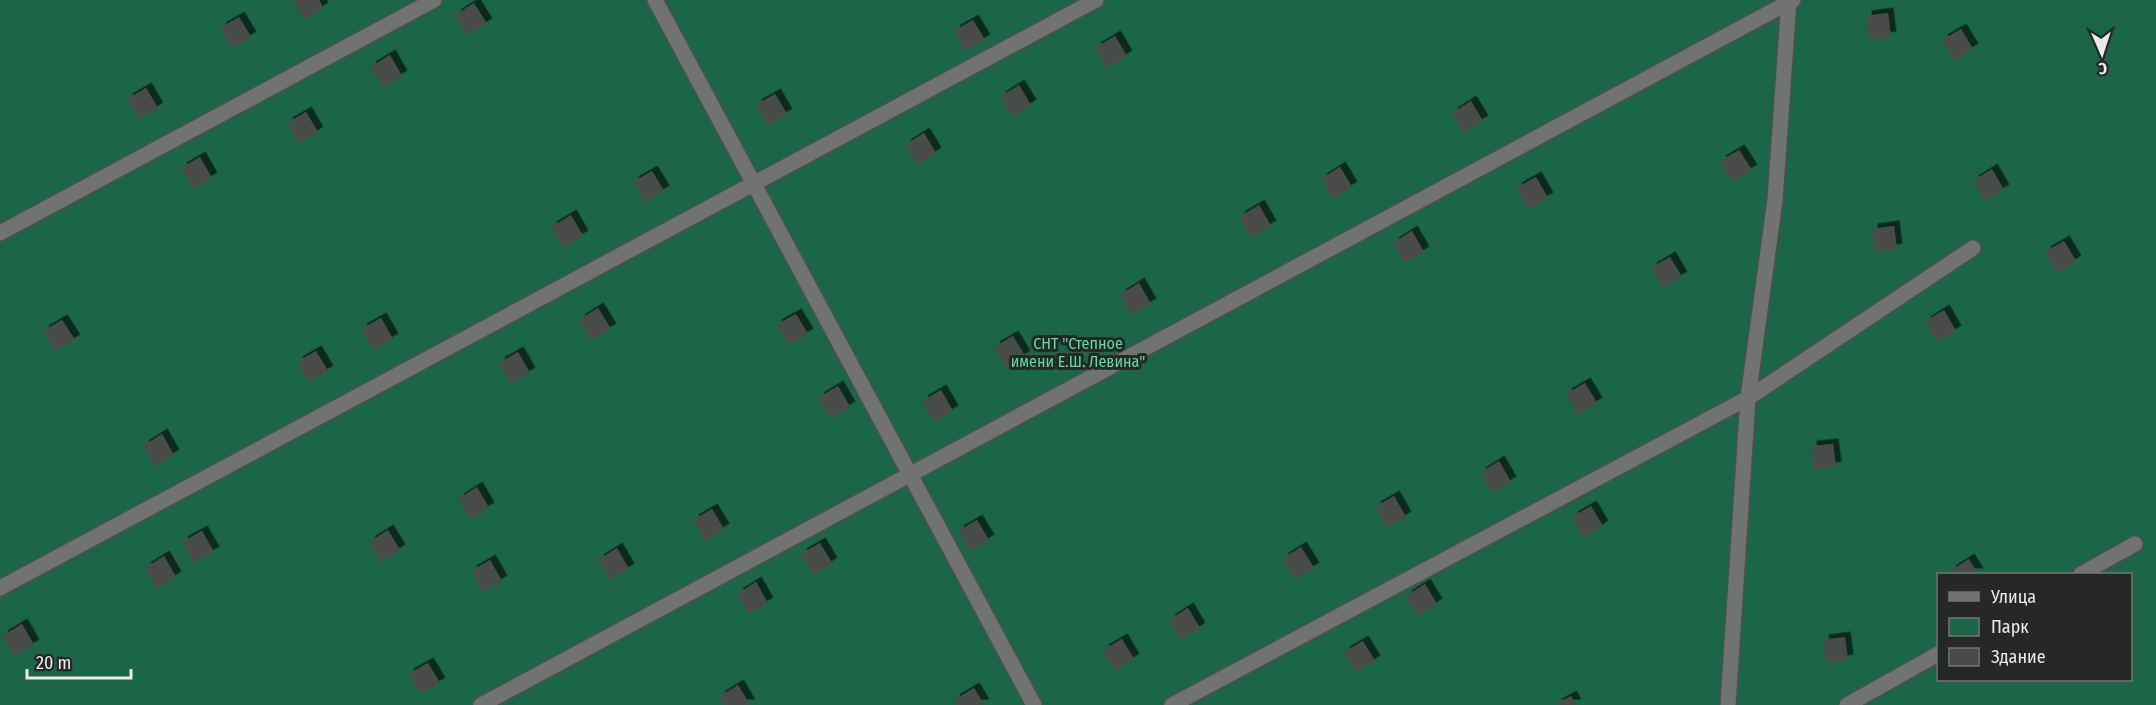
<svg xmlns="http://www.w3.org/2000/svg" width="2156" height="705" font-family="'Fira Sans Condensed',sans-serif">
<style>
.green{fill:#1b6648;fill-rule:evenodd}
.building{fill:#494b4a;filter:url(#shadow)}
.lines{fill:none;stroke-linecap:round;stroke-linejoin:round}
.service-casing{stroke:#4e504f;stroke-width:18}
.minor-casing{stroke:#4e504f;stroke-width:18}
.service{stroke:#707372;stroke-width:15}
.minor{stroke:#707372;stroke-width:15}
.labels{text-anchor:middle;stroke-width:6;stroke-linejoin:round;paint-order:stroke}
.park-label{font-size:16px;fill:#5adca4;stroke:#262827}
</style>
<defs>
<filter id="shadow"><feDropShadow dx="5.5" dy="-5.5" stdDeviation="0" flood-color="#0009"/></filter>
</defs>
<rect width="100%" height="100%" fill="#303231"/>
<path class="green" d="M0,0H2156V705H0ZM1938,574H2130V680H1938Z"/>
<path class="building" d="M293,0H319L323,8L304,20Z
M474,3L487,24L467,35L455,15Z
M1888,13L1891,37L1869,40L1866,16Z
M239,17L251,37L232,48L220,28Z
M973,20L985,40L965,51L954,31Z
M1961,29L1973,49L1954,61L1942,40Z
M1115,36L1127,56L1107,68L1095,48Z
M390,55L402,76L383,87L370,67Z
M1019,85L1031,105L1012,117L1000,97Z
M146,88L158,108L139,119L127,99Z
M775,94L787,114L768,126L756,105Z
M1471,101L1483,121L1463,133L1452,113Z
M306,112L318,132L299,144L287,123Z
M924,133L936,153L917,165L905,145Z
M1739,150L1752,170L1732,182L1720,161Z
M200,157L212,178L193,189L181,168Z
M1340,167L1352,187L1332,199L1321,179Z
M1992,169L2004,190L1985,201L1973,181Z
M652,171L664,191L645,202L633,182Z
M1536,177L1548,198L1528,209L1516,188Z
M1259,205L1271,226L1251,237L1239,217Z
M571,215L583,236L563,247L551,227Z
M1894,226L1897,249L1875,252L1872,229Z
M1412,231L1424,252L1405,263L1393,243Z
M2064,241L2076,261L2057,273L2045,252Z
M1670,257L1682,277L1663,288L1651,268Z
M1139,283L1151,304L1132,315L1120,295Z
M598,308L611,329L591,340L579,320Z
M1944,310L1956,331L1937,342L1925,322Z
M796,314L808,334L789,345L776,325Z
M381,318L393,339L373,350L361,329Z
M62,320L75,340L55,351L43,331Z
M1013,336L1025,356L1005,368L994,347Z
M316,351L328,371L309,382L297,362Z
M518,352L530,373L511,384L499,363Z
M1585,383L1597,403L1578,415L1566,394Z
M838,386L850,407L830,418L818,398Z
M941,390L953,411L934,422L922,401Z
M162,434L174,455L155,466L143,446Z
M1833,444L1836,467L1814,470L1811,446Z
M1499,461L1511,482L1492,493L1480,473Z
M477,487L489,508L470,519L458,499Z
M1394,496L1406,517L1387,528L1375,507Z
M1591,506L1603,526L1584,538L1572,517Z
M712,509L724,529L705,541L693,520Z
M977,520L989,540L970,551L958,531Z
M388,530L400,550L381,562L369,542Z
M202,531L214,552L194,563L182,542Z
M820,543L832,563L813,575L801,554Z
M1301,547L1314,568L1294,579L1282,559Z
M617,548L629,569L610,580L598,560Z
M164,556L176,577L157,588L145,568Z
M1969,559L1978,574H1952L1950,571Z
M490,560L502,581L483,592L471,571Z
M756,582L768,603L749,614L737,594Z
M1425,584L1437,604L1418,616L1406,596Z
M1188,608L1200,628L1181,640L1169,620Z
M22,624L34,645L15,656L2,636Z
M1845,637L1848,660L1826,663L1823,640Z
M1122,639L1134,659L1115,671L1103,650Z
M1363,641L1375,661L1356,672L1344,652Z
M428,663L440,683L421,694L408,674Z
M738,685L750,705H724L719,697Z
M974,688L984,705H957L954,700Z
M1571,696L1576,705H1555Z"/>
<g class="lines">
<defs>
<path id="service" d="M655,0L1034,705
M0,233L434,0
M2081,574L2135,544
M0,588L1096,0
M481,705L1793,0
M1172,705L1748,398L1973,248
M1847,705L1938,654"/>
<path id="minor" d="M1728,705L1748,398L1775,200L1789,0"/>
</defs>
<use href="#service" class="service-casing"/>
<use href="#minor" class="minor-casing"/>
<use href="#service" class="service"/>
<use href="#minor" class="minor"/>
</g>
<g class="labels">
<g class="park-label">
<text x="1078" y="349">СНТ "Степное<tspan x="1078" dy="18">имени Е.Ш. Левина"</tspan></text>
</g>
</g>
<rect x="1937" y="573" width="195" height="108" fill="#262827" stroke="#747675" stroke-width="1.5"/>
<rect x="1949" y="592" width="30" height="9" fill="#707372" stroke="#747675" stroke-width="1.5"/>
<text x="1991" y="603" font-size="18" fill="#e9eae9">Улица</text>
<rect x="1949" y="618" width="30" height="18" fill="#1b6648" stroke="#747675" stroke-width="1.5"/>
<text x="1991" y="633" font-size="18" fill="#e9eae9">Парк</text>
<rect x="1949" y="648" width="30" height="18" fill="#494b4a" stroke="#747675" stroke-width="1.5"/>
<text x="1991" y="663" font-size="18" fill="#e9eae9">Здание</text>
<g transform="translate(2102 54) rotate(177)" stroke="#262827" stroke-width="4.5" paint-order="stroke">
<path d="M0-4.5L10 22L0 15L-10 22Z" fill="#e9eae9"/>
<text y="-9" font-size="16" font-weight="bold" text-anchor="middle" fill="#e9eae9">С</text>
</g>
<path d="M27 669v9h104v-9" fill="none" stroke="#e9eae9" stroke-width="3"/>
<text x="36" y="669" font-size="18" fill="#e9eae9" stroke="#262827" stroke-width="4.5" paint-order="stroke">20 m</text>
</svg>
